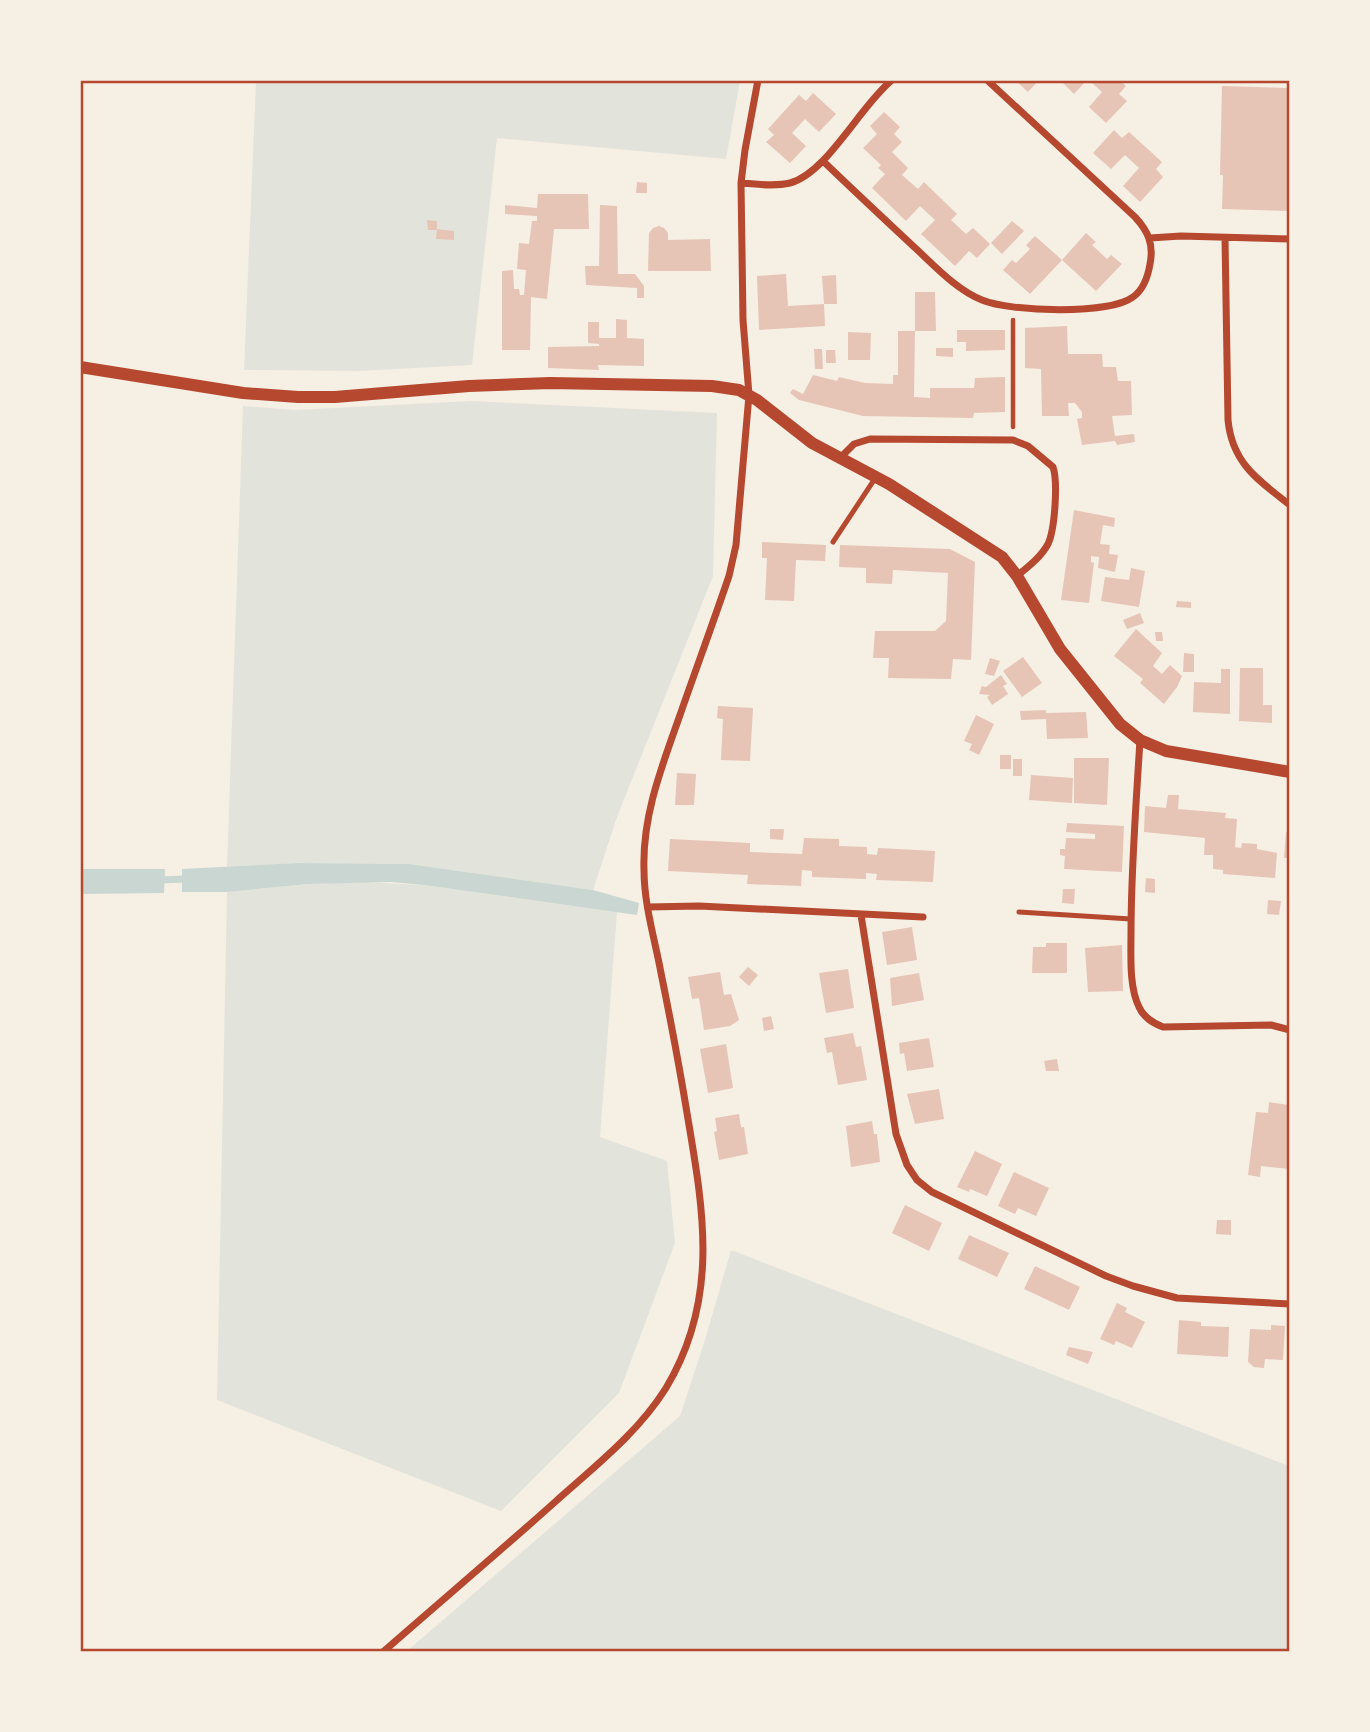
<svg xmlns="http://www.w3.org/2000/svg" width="1370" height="1732" font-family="'Titillium Web',sans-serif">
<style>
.green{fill:#e2e4dc}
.water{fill:#c9d6d2}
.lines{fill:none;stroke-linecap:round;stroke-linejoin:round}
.stream{stroke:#c9d6d2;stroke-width:7}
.building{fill:#e6c5b7}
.path{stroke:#b5482f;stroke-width:4.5}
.service{stroke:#b5482f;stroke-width:5}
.minor{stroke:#b5482f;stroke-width:7}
.tertiary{stroke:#b5482f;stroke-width:12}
.neatline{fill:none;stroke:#b5482f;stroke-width:2.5}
</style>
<rect width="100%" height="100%" fill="#f6efe4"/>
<path class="green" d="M256,81H740L726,159L497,138L472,365L358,371L244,370Z
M471,401L717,413L713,576L617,817L593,890L409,864L298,863L227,867L243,406L295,410Z
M361,882L424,885L617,912L600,1137L667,1161L675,1243L619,1393L501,1511L217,1400L227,892L308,884Z
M731,1250L1289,1466V1651H407L680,1416L705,1340Z"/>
<path class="water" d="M298,863L409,864L593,890L639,903L637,915L424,885L391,882L308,884L227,892H182V869Z
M81,869H165L164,893L81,894Z"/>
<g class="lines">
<path class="stream" d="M156,880L189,879"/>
</g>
<path class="building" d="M1015,80H1039L1028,92Z
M1060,80H1087L1074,94Z
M1089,80H1119L1126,86L1119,94L1127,101L1106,123L1089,107L1102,92Z
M1222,86L1289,88V211L1222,209L1223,175H1220Z
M813,93L836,114L819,132L805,119L792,133L806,146L790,163L766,142L774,135L768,129L799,95L806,101Z
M884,112L900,127L894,134L902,142L892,152L908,168L902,175L918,189L924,182L957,214L951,220L966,234L973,228L990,244L977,258L969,251L955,266L921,234L935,220L920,206L906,221L872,188L885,174L878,168L881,165L863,148L877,134L870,126Z
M1114,130L1122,138L1129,132L1162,162L1156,169L1163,177L1140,202L1123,186L1139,168L1125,155L1111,169L1093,153Z
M637,182L647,183V193H636Z
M538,194H588L589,229H554L547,299L531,297L530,350H502V271L513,270L514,289H519L520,295H524L526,270L517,269L519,243L529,244L532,221H537V216L505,214V205L537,208Z
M600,205L617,206L618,274H635L644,286V298H637V288L586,285L585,266H599Z
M427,220L437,221V230H428Z
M1012,221L1024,231L1002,254L991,243Z
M659,226L664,228L668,233V240L710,239L711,271H648L649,233L653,228Z
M437,229L454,231V240L436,239Z
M1086,233L1096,242L1092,245L1107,259L1111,255L1122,264L1096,291L1062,260Z
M1035,236L1062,260L1030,294L1003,270L1012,260L1016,263L1030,249L1026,245Z
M786,274L788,306L824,304L825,326L759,330L757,276Z
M836,275L837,304H824L822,276Z
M915,292H935L936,331H915Z
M616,319L627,320V338L644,339V366L598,365L599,370L548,368V347L599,346V344L588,343V322H599V338H616Z
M1067,326L1068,354H1102L1103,367H1116L1118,381H1131L1132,415L1112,416L1115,436L1134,434L1135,442L1117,445L1115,441L1082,445L1077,419L1082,418V412L1075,403H1068L1069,416H1042L1041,369L1025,368V328Z
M957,330H1005V350L966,351V342H957Z
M898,331H915L914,397L930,398V388H974L975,378L1005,377V412L974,413L973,418L863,416L799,400L790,393L793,389L803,394L813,375L837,381L839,377L865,383L893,384V375H898Z
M848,332L871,333L870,360H848Z
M936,348H953V357L936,356Z
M814,349H822L823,369H815Z
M826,350H835L836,363H826Z
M1074,510L1115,518L1114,527L1103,525L1100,544L1110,545L1109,554L1118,555L1115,572L1098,568L1099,557L1091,556V562L1094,563L1089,603L1061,600Z
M762,542L826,545L825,561L796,560L794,601L765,600L767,558H762Z
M840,545L950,549L975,562L971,660L953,659L951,679L888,678L889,658H873L875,631H935L946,621L948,573L893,570L892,584L866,583V568L839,567Z
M1131,568L1145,571L1139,607L1101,601L1105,577L1129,580Z
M1177,601L1191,602V608L1176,607Z
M1140,613L1144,623L1127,629L1123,620Z
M1136,629L1162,653L1153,666L1162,674L1170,665L1182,676L1177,687L1164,704L1140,683L1143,679L1114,656Z
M1155,632H1162L1163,641H1156Z
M1184,653L1194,654V672H1183Z
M1023,657L1042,683L1022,697L1003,671Z
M990,658L1000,661L994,676L985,674Z
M1240,668H1263V705H1272V723L1239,721Z
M1221,669H1230V714L1193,712L1194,682L1221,683Z
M1001,675L1007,684L1003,686L1008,694L992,705L987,697L990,695L979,694L982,686L986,687Z
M718,706L753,708L750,761L721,760L723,719L717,718Z
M1046,710V713L1086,712L1088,738L1047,739L1046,719L1021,720L1020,711Z
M976,715L994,724L979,755L969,750L972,744L964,741Z
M1000,755H1011V769H1000Z
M1074,758H1109L1107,805L1074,803Z
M1013,759H1022V776H1013Z
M677,773L696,774L694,805H675Z
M1031,775L1073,778L1072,803L1029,800Z
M1168,795H1179L1178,809L1226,813L1225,818L1237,819L1235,847L1241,848L1242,843L1257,844V849L1277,853L1275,878L1223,874V870L1213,869V855H1204L1205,838L1144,832L1145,806L1166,808Z
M1067,823L1124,826L1122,872L1064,869L1065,856L1060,855V849H1065L1066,838L1095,839V834L1066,832Z
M770,829H784L783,840L770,839Z
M1286,832H1289V858H1284Z
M804,838L839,839V846L867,847V854L877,855L878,848L935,851L933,882L876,880L877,874L866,873V879L812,877V871L802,870L801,886L747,884L748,875L668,871L670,839L750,843V852L802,854Z
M1146,878L1155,879V893L1145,892Z
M1063,889H1075L1074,904L1062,903Z
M1268,900L1281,901L1279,915L1267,914Z
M912,927L917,960L887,965L882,932Z
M1046,943H1067V973H1032L1033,947H1046Z
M1122,945L1123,991L1088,992L1085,948Z
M748,967L758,975L749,986L739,977Z
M848,969L854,1008L826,1013L819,973Z
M720,972L724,995L731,994L739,1020L730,1026L704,1030L699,998L692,999L688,977Z
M919,973L924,1000L892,1006L890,978Z
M771,1016L774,1029L764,1031L762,1018Z
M853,1033L856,1047L861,1046L867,1080L838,1085L832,1052L827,1053L824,1038Z
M929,1038L934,1067L907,1071L904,1053L900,1054L899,1043Z
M726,1044L733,1088L708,1093L700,1049Z
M1057,1059L1059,1071H1046L1044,1061Z
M939,1089L944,1119L915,1124L907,1094Z
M1269,1102L1289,1105V1169L1261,1166L1260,1177L1248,1175L1256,1112L1268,1113Z
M739,1114L741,1127H744L748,1154L719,1160L714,1132L717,1131L715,1118Z
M872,1121L874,1134H877L880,1162L851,1167L846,1126Z
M975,1151L1002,1164L987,1196L970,1189L969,1192L957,1187Z
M1014,1172L1049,1188L1036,1216L1018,1208L1015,1214L998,1206Z
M905,1205L942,1223L929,1251L892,1233Z
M1217,1220H1231V1235L1216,1234Z
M969,1235L1009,1253L997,1277L958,1259Z
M1035,1266L1080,1287L1069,1310L1024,1289Z
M1117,1303L1127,1308L1125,1312L1145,1322L1132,1348L1116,1341L1114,1345L1100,1339Z
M1179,1320L1201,1322V1326L1229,1327L1228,1357L1177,1354Z
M1271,1325L1285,1326L1283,1360L1265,1359L1264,1368L1254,1367L1248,1362L1250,1329L1271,1330Z
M1069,1347L1093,1352L1088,1364L1066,1355Z"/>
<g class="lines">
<path class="path" d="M1013,427V320"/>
<path class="service" d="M833,542L876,477
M1019,912L1131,919"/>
<path class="minor" d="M823,161C852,189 882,217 912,245C933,264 955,289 982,300C1011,312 1109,315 1133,297C1143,290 1148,276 1150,264C1154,244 1148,231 1135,217L987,80
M741,183C757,184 774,187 790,183C827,173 860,106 892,80
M1150,238L1181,236L1290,239
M1225,238L1228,420C1232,463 1258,480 1290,505
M839,459L854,444L870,439L1013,440L1028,446L1053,467C1058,482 1055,529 1048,544C1041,557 1028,567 1017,576
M1140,740C1136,805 1131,869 1131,933C1131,956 1129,987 1139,1007C1144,1018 1153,1023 1163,1027L1271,1025L1290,1030
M648,907L699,906L923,917
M861,915L896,1134L907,1165L917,1180L932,1192L1106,1276L1133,1286L1177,1298L1290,1304
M383,1652C440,1602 498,1553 555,1502C594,1467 638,1433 666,1388C719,1300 704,1213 688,1119C680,1070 671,1022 661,973C655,940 644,905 644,870C642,816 662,766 680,715C696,669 713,623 729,576L736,545L749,395L743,320L741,183L745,150L758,80"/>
<path class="tertiary" d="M80,367L243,393L298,397H335L469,386L550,383L712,386L739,390L757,400L812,443L889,484L1002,557L1017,576L1060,649L1120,724L1140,740L1166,751L1290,772"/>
</g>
<rect width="1370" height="1732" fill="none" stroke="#f6efe4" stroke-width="164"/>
<rect x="82" y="82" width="1206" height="1568" class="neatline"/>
</svg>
